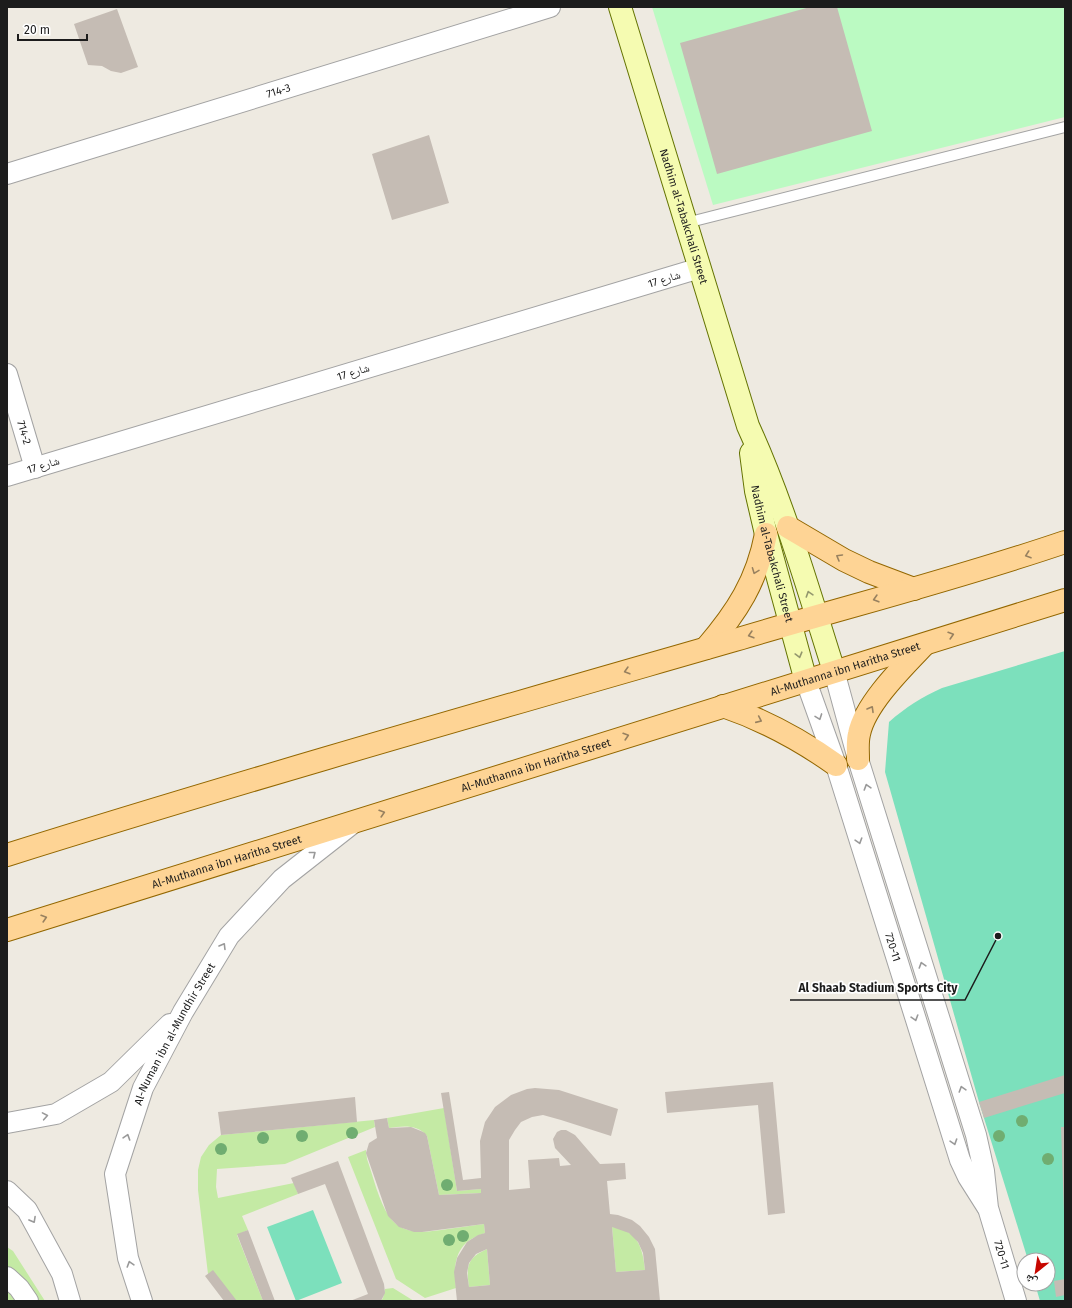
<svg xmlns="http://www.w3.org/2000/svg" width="1072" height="1308" font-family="'Fira Sans','Noto Naskh Arabic',sans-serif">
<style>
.grass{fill:#c4eaa4}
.park{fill:#bbfac2}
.pitch{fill:#7ce0bc}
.building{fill:#c5bcb4;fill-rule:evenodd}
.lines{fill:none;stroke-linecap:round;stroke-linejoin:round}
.service-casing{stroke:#a3a3a3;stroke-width:12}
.minor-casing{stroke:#a3a3a3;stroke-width:22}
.secondary-casing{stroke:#647302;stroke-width:24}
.primary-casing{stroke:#936700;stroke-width:24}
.service{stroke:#fff;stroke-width:10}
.minor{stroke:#fff;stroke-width:20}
.secondary{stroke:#f5fbb1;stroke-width:22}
.primary{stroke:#fed495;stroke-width:22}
.tree{fill:#70ad71}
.oneway{stroke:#98815f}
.oneway2{stroke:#93976e}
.oneway3{stroke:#999}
.labels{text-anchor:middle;stroke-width:3.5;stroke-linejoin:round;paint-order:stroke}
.street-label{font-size:11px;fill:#1c1c1c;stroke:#fff}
.leader{fill:none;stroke:#1c1c1c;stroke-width:1.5}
.callout-dot{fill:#1c1c1c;stroke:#fff;stroke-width:1.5}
.callout-label{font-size:12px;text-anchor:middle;font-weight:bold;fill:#1c1c1c;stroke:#fff;stroke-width:3.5;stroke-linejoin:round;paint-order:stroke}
</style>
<rect width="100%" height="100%" fill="#eeeae1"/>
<path class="grass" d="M444,1108L457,1191L481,1189V1193L439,1195L427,1136C418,1124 402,1126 389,1128L387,1118Z
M374,1120L375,1127L285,1164L217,1169L216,1187L218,1198L294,1183L298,1194L242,1216L248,1230L237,1235L263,1301H237L208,1274L198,1190V1170L201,1157L209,1145L221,1135Z
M366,1150L367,1159C373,1176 379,1202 389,1216C403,1237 427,1232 448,1229C460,1227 472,1226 484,1224L485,1233C456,1242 453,1261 456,1288L425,1298L396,1279L348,1157Z
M612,1227C637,1229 643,1248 645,1270L616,1272Z
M7,1247L13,1251L45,1301H7Z
M487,1249L490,1285L469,1287C466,1266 467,1258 487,1249Z
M393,1288L414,1301H381L383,1298L385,1289Z"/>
<path class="park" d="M652,7H1065V117L713,205Z"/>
<path class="pitch" d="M1065,651V1301H1040L1035,1284H1048V1260H1028L979,1102L885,772L889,722C906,707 922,697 942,688Z
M313,1210L342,1283L296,1301L267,1227Z"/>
<path class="building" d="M810,7H837L872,131L717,174L680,43Z
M117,9L138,67L121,73L111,71L102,66L88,65L74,24Z
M429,135L449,203L392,220L372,154Z
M1065,1075V1093L984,1118L979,1102Z
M773,1082L785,1213L768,1215L758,1105L667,1113L665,1092Z
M535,1088L559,1090L618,1109L611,1136L561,1120L543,1115L532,1117L521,1122L515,1130L509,1140V1190L530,1188L528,1160L559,1158L560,1166L571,1165L555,1148L553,1139L557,1132L561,1130H566L575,1135L600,1164L625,1163L626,1179L607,1181L610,1214L618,1215L632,1220L640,1226L649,1237L655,1249L660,1301H457L454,1272L457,1258L467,1242L478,1235L485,1233L484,1224L422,1232H414L399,1227L388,1216L385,1208L366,1153L369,1143L377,1138L374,1120L387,1118L389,1128L411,1127L421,1131L425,1133L427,1136L439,1195L481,1193V1189L457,1191L441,1093L449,1092L463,1180L481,1178L480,1141L485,1122L495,1107L511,1095L527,1089ZM612,1227L629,1233L638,1242L643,1253L645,1270L616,1272ZM487,1249L490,1285L469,1287L467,1273L469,1263L476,1254Z
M355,1097L357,1122L221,1135L218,1112Z
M1061,1127H1065V1213H1064Z
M338,1161L384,1284L385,1293L381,1301H350L368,1294L325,1184L298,1194L291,1178Z
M248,1230L275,1301H263L237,1234Z
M213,1270L237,1301H224L205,1276Z
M1065,1279V1295L1056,1297L1054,1281Z"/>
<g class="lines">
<defs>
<path id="service" d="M686,223L1065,127"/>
<g id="minor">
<path id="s1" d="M7,174L550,7"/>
<path id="s2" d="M7,374L35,468"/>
<path d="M7,476L700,268"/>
<path id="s3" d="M834,671L858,759L976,1135L984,1171L988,1208L1016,1301"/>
<path id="s4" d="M806,681L836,765L960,1160L968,1177L987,1207"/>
<path d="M7,1123L56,1114L111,1082L170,1024"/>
<path d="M7,1191L27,1210L62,1274L70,1301"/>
<path d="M7,1277L19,1288L28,1301"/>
<path id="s5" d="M142,1301L128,1258L115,1174L143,1088L183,1012L229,936L282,879L352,824"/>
</g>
<g id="secondary">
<path id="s6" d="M620,7L748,426C784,505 808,589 834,671"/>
<path id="s7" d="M751,453L756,491L766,534L806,681"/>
</g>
<g id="primary">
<path d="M788,527L844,560L869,572L914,589"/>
<path d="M706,648C737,612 757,581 766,534"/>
<path d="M723,706C764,720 801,740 836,765"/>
<path d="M858,759C858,751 857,742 859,734C865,704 903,667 924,645"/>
<path d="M7,855C249,779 492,710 735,640C845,607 957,579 1065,542"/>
<path id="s8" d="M7,930L1065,600"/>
</g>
</defs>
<use href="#service" class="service-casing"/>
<use href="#minor" class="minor-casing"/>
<use href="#secondary" class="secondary-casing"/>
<use href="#primary" class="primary-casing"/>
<use href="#service" class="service"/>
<use href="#minor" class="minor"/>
<use href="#secondary" class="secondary"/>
<use href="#primary" class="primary"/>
</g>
<g class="tree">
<circle cx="1022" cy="1121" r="6"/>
<circle cx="352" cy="1133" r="6"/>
<circle cx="302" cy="1136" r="6"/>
<circle cx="999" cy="1136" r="6"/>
<circle cx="263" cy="1138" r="6"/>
<circle cx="221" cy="1149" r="6"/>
<circle cx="1048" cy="1159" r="6"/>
<circle cx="447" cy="1185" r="6"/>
<circle cx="463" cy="1236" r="6"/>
<circle cx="449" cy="1240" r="6"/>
</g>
<defs><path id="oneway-chevron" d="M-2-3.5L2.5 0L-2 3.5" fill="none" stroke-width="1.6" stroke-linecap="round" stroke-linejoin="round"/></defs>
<g class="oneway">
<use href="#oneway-chevron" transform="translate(1028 555) rotate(161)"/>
<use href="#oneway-chevron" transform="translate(839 557) rotate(-150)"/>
<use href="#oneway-chevron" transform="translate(755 571) rotate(111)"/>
<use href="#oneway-chevron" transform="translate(876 599) rotate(164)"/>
<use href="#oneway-chevron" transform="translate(751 635) rotate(164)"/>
<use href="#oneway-chevron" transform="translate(951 635) rotate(-17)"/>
<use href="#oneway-chevron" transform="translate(627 671) rotate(164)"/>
<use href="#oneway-chevron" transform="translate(871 709) rotate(-60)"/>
<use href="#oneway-chevron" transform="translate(759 720) rotate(24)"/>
<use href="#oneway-chevron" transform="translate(626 736) rotate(-17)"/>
<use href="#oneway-chevron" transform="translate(382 813) rotate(-17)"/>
<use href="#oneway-chevron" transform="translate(44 918) rotate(-17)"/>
</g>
<g class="oneway2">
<use href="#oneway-chevron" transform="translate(809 594) rotate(-108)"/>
<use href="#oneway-chevron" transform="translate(799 655) rotate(75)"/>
</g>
<g class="oneway3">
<use href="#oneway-chevron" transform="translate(819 717) rotate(70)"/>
<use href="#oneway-chevron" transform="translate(867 787) rotate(-107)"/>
<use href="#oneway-chevron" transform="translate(859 841) rotate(73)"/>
<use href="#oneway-chevron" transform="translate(313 854) rotate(-38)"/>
<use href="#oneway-chevron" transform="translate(223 946) rotate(-59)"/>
<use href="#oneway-chevron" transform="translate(922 965) rotate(-107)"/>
<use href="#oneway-chevron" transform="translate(915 1018) rotate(73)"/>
<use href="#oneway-chevron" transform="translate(962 1089) rotate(-107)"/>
<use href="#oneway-chevron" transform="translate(45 1116) rotate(-10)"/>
<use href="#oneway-chevron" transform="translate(127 1137) rotate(-72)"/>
<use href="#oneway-chevron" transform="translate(954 1142) rotate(72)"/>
<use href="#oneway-chevron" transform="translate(33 1220) rotate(61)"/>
<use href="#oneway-chevron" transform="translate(130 1264) rotate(-107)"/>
</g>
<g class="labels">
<g class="street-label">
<text dy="4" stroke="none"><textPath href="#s1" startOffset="284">714-3</textPath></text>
<text dy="4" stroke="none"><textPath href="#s6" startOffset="219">Nadhim al-Tabakchali Street</textPath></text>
<text transform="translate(664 279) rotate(-17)" y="4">شارع 17</text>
<text transform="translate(353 372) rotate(-17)" y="4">شارع 17</text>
<text dy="4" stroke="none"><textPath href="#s2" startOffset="61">714-2</textPath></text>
<text transform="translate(43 465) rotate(-17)" y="4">شارع 17</text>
<text dy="4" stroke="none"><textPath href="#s7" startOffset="103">Nadhim al-Tabakchali Street</textPath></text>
<text dy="4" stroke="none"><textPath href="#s8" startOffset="878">Al-Muthanna ibn Haritha Street</textPath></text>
<text dy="4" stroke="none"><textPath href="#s8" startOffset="554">Al-Muthanna ibn Haritha Street</textPath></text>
<text dy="4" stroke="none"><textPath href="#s8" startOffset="230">Al-Muthanna ibn Haritha Street</textPath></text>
<text dy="4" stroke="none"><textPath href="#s4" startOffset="280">720-11</textPath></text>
<text dy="4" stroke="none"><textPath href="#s5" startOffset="283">Al-Numan ibn al-Mundhir Street</textPath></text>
<text dy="4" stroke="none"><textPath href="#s3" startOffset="608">720-11</textPath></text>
</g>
</g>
<path class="leader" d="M998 936L965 1000H790"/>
<circle class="callout-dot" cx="998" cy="936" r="4"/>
<g class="callout-label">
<text x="878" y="992">Al Shaab Stadium Sports City</text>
</g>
<rect width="1072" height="1308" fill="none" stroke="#1c1c1c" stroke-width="16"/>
<g transform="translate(1036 1272) rotate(210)"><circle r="19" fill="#ffffff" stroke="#a4a4a4"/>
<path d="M0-3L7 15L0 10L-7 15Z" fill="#c70600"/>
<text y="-6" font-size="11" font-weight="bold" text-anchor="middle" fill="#1c1c1c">ش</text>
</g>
<path d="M18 34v6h69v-6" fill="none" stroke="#1c1c1c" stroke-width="2"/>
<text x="24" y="34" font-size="12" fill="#1c1c1c" stroke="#ffffff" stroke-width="3" paint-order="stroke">20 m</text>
</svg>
